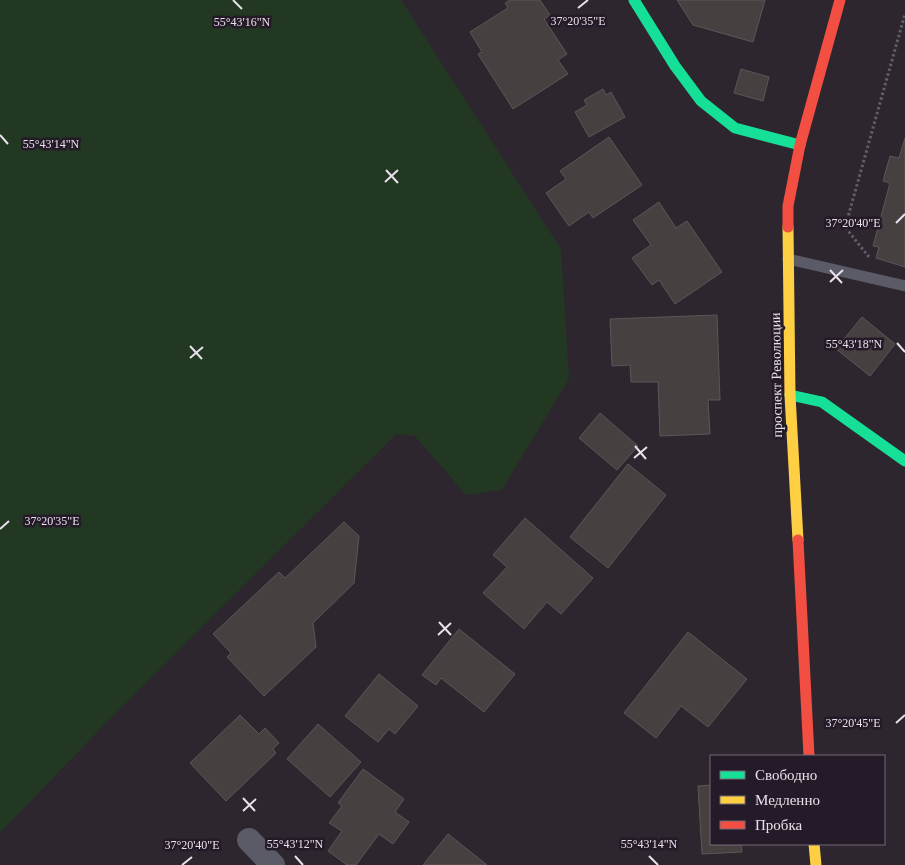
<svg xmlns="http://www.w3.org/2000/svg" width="905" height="865" font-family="'Times New Roman',serif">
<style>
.green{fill:#223823}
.building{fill:#474041;stroke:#5d5657}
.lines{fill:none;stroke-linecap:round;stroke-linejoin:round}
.path{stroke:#605f69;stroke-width:3;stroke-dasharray:2.5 2.5;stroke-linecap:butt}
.lane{stroke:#5a5b67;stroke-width:11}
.street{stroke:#5a5b67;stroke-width:24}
.fast{stroke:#16e098;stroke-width:11}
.slow{stroke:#ffcf43;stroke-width:11}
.jam{stroke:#f24e42;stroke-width:11}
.ticks{fill:none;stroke:#e8e1eb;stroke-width:2}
.labels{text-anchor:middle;stroke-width:5;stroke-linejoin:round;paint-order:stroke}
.street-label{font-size:14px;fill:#e8e1eb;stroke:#241a28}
.ticks-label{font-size:12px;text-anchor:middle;fill:#e8e1eb;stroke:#241a28;stroke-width:5;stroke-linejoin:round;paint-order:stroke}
</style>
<rect width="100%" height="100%" fill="#2d262e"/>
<path class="green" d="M0,0H401L561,249L569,379L502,490L466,495L415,436L396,434L107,722L0,833Z"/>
<path class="building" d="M510,0H540L550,15L544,19L567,54L558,60L568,74L513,109L478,54L482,52L470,32L508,8L505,3Z
M677,0H765L753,42L693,25Z
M741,69L769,77L763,101L734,93Z
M603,89L606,95L611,92L625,117L589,137L575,112L587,105L584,100Z
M609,137L642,185L593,218L589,212L569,226L546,193L566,179L560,171Z
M905,138V267L876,258L879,247L873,246L890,183L883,181L890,156L899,158Z
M659,202L676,228L687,221L722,272L675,304L659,280L652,285L632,258L651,245L633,220Z
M717,315L720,400H708L710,434L660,436L658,382H631L630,365L612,366L610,319Z
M862,317L895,344L870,376L836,349Z
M600,413L638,446L617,470L579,438Z
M628,464L666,495L608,568L570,537Z
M525,518L593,578L561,614L547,602L524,629L483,593L507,567L493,555Z
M344,522L359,536L354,583L313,623L316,647L264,696L227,657L231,653L213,634L279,572L285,578Z
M459,629L515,674L484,712L441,678L436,685L422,675Z
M688,632L747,679L708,727L681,706L656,738L624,713Z
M379,674L418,706L395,734L389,729L378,742L345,716Z
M240,715L259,734L265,728L279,743L273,749L276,753L226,801L190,763Z
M318,724L361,762L330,797L287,759Z
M363,769L404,799L395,812L409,822L393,844L379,834L356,865H347L328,851L342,831L329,823L342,806L338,803Z
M711,785V844H741L742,852L702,854L698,786Z
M448,834L487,865H423Z"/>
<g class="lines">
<path class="path" d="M869,257L849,232L846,228V224L905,14"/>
<path class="lane" d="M788,259L905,286"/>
<path class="street" d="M249,840L273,865"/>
<path class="fast" d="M634,0L675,66L701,101L735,128L800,145
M790,395L822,402L905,461"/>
<path class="slow" d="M788,227L790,395L798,540
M814,844L816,865"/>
<path class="jam" d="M788,227V206L800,145L840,0
M798,540L809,756"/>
</g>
<path class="ticks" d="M233,0L242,9M578,8L588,0M0,135L8,144M386,170L398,183M385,182L398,170M896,223L905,214M830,270L842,283M830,282L843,270M897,343L905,352M190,346L202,359M190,358L203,347M635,446L646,459M634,458L647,447M0,529L9,521M439,622L451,635M438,635L451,623M896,723L905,715M243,798L255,811M243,811L256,799M295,856L303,865M649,856L658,865M182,865L192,857"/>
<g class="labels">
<g class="street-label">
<text transform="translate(776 375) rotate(-91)" y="5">проспект Революции</text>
</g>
</g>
<g class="ticks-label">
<text x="578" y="25">37°20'35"E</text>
<text x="242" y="26">55°43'16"N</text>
<text x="51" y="148">55°43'14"N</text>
<text x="853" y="227">37°20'40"E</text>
<text x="854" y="348">55°43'18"N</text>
<text x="52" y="525">37°20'35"E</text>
<text x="853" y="727">37°20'45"E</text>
<text x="295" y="848">55°43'12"N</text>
<text x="649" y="848">55°43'14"N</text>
<text x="192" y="849">37°20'40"E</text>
</g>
<rect x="710" y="755" width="175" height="90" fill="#241a28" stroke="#726a76"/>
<rect x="720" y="771" width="25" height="8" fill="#16e098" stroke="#726a76"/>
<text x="755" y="780" font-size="15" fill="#e8e1eb">Свободно</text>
<rect x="720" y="796" width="25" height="8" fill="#ffcf43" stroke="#726a76"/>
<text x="755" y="805" font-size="15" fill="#e8e1eb">Медленно</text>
<rect x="720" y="821" width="25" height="8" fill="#f24e42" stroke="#726a76"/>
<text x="755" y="830" font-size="15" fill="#e8e1eb">Пробка</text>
</svg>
